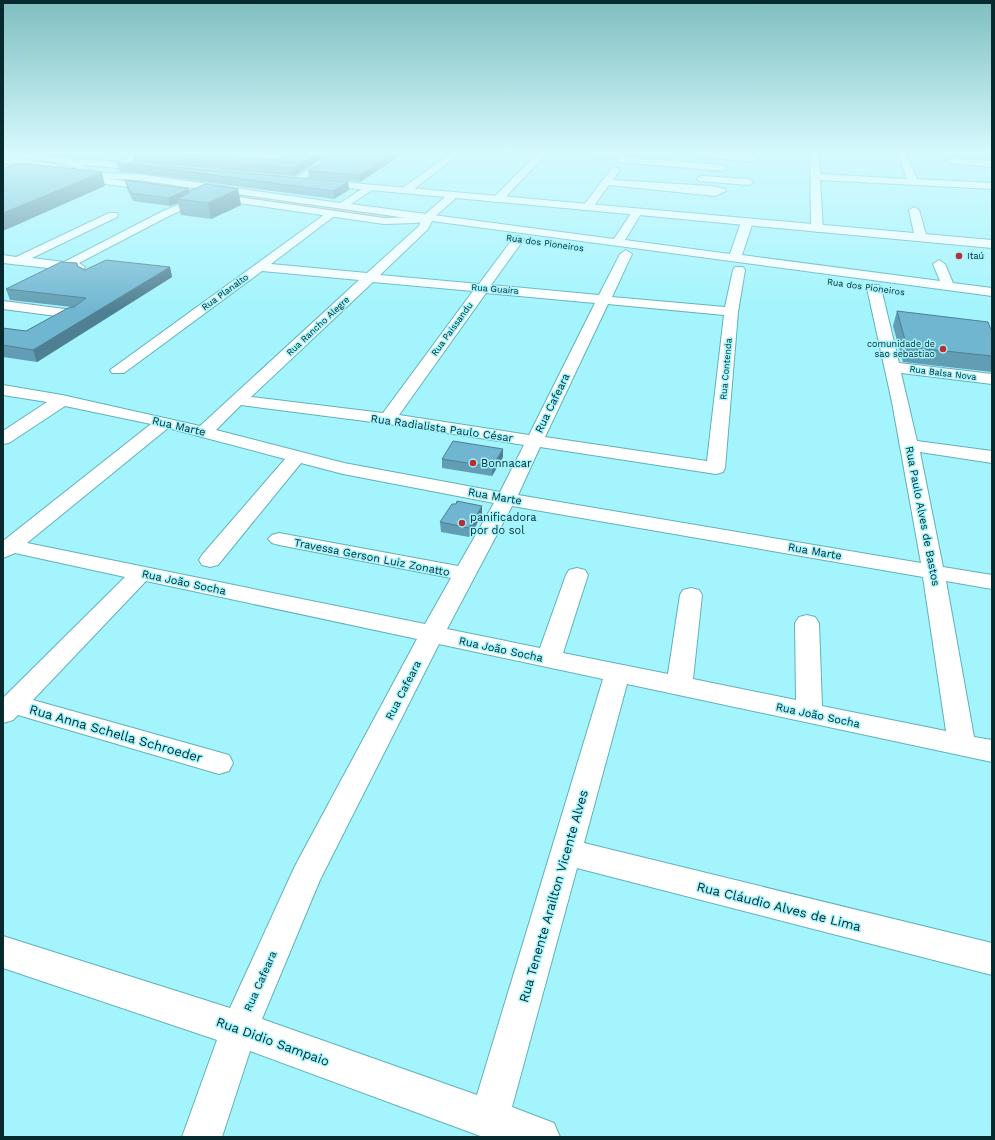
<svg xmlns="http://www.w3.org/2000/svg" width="995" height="1140" font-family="'Work Sans',sans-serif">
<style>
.green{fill:#fbc1bc}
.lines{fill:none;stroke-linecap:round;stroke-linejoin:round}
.minor-casing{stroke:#61b1ba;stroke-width:2}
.major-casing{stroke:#61b1ba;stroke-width:2}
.minor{fill:#fff;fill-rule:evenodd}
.major{fill:#fff;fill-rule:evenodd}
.wall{fill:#619db4}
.shaded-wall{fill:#4f7f92}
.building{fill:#71b6d1;stroke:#4f7f92}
.poi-dot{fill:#bc2c31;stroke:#a3f4fd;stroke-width:1.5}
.labels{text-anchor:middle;stroke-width:3;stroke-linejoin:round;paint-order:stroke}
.far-street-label{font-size:9px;fill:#062a2e;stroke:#a3f4fd}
.far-poi-label{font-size:9px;fill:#062a2e;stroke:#a3f4fd;text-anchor:start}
.street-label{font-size:11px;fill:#062a2e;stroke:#a3f4fd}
.poi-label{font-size:11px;fill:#062a2e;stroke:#a3f4fd;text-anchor:start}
.near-street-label{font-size:13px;fill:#062a2e;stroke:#a3f4fd}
</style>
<rect width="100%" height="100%" fill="#a3f4fd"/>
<path class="green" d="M132,179L320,205L311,210L126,184L127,180Z
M327,204L426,217L383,221L316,211Z"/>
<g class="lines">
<defs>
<path id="minor" d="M141,152H152L120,167H114L112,165Z
M187,152H225L280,155L284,158L280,161L191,155Z
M336,152H346L298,183L295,184L290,181Z
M453,152H462L409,193H401L400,191L401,189Z
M539,152H548L501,202H493L492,200L493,198Z
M588,152H625L628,154L624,157L592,155Z
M705,152L753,156L758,159L753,162L702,157L701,155Z
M810,152H818L820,174L907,179L897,152H905L917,179L992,183V189L820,180L823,229L817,232L811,229Z
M56,156L80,163L95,173L138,174L340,203L368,185L372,186L373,188L372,190L351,204L614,239L633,210L637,209L642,212L625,240L730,254L741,222L747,219L753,222L742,255L940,281L933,264L939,260L945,264L953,283L992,288V296L432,221L428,229L380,275L479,284L514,237L518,236L524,239L491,285L599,295L620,254L626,250L632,254L612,297L725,307L733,270L735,267H743L745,270L738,312L725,468L723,472L716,474L540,447L518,495L921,563L892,402L867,288L869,285H879L881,288L899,363L992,374V384L901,373L917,441L992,451V463L920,452L943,567L992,575V589L946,581L974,737L992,740V762L627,684L584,843L992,943V975L577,868L512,1107L554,1123L560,1137H483L250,1051L222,1137H182L217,1040L3,968V936L230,1008L295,866L417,639L146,581L33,700L229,755L233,763L229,771L219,774L18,715L13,720L3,723V698L125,577L15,553L3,558V541L151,424L65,406L9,443L3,444V431L47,402L3,395V385L62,395L200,426L359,280L262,271L124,373H112L110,370L328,212L332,211L337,214L271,264L367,273L419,226L421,220L138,180L92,178L74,167L53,161V157ZM373,282L473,291L383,413L251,397ZM486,293L595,303L529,435L399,415ZM608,304L724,315L707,461L545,437ZM241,405L388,424L524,445L500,492L344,463L216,430ZM168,428L285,459L202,555L199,560L202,565L210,567L218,565L301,463L343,474L494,503L458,566L279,533L272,535L268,539L272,543L279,545L451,578L425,624L27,543ZM512,506L923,577L946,731L822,706L819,623L815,617L807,615L799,617L795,623L796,700L693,679L702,595L699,590L691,588L683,590L680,595L668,674L563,653L588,575L585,570L577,568L569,570L566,575L540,648L447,629ZM439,644L603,679L477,1095L262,1019L320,880Z
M3,157L55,164L60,167L55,170L3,163Z
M621,157L723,165L728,168L723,171L618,162V158Z
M952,158L992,161V167L949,163L947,161Z
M615,167L620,170L613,180L711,186L725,189L726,191L715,196L609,185L591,210H583L582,208L583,206L612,168Z
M702,176L749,179L754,182L749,185L699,181L697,179L699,177Z
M206,193L211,196L210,198L169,216L79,263L85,267L83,270H65L3,263V255L16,257L109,213H117L118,215L117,217L32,258L64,262L161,212Z
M914,207L919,210L927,238L925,240L921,241L915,238L909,210Z
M3,301L72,310L77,311L79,314L77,317L72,318L3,309Z"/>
<path id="major" d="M3,152L147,165L152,168L147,171L3,157Z
M74,174L155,185L160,188L155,191L71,179L69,177Z
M319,180L992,240V248L456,198L432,219L416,223L384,224L211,199L206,196L211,193L384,218L416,217L424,215L445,197L316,185L314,183L316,181Z"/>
</defs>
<use href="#minor" class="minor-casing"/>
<use href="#major" class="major-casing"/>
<use href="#minor" class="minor"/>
<use href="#major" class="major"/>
</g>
<path class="wall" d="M110,152H124L121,153Z
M406,152L360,182L309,178L308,171Z
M132,154L280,160L330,154L294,176L134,162Z
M116,162L348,182L349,190L334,199L138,173L120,172Z
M125,180L189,189V191L238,189L241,205L211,219L181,215L178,203L170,206L133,201L127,189Z
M77,263L78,266L85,270L170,267L172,277L37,362L3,357V328L26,331L72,307L10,300L6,289Z
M897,311L992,332V372L903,362L893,326Z
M503,449V457L492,476L442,468V459Z
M482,506V515L469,537L441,532L440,522Z"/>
<path class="shaded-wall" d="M321,152H329L330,154L294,176L293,168Z
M396,152H406L360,182V175Z
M102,172L105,186L3,231V213Z
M348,182L349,190L334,199L333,191Z
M189,189L191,198L190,193H185L187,200L177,199L178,203L170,206L168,198Z
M238,189L241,205L211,219L208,203Z
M170,267L172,277L37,362L33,350Z
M503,449V457L492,476V467Z
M482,506V515L469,537V528Z"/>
<path class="building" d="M138,152H173L280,160L296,152H321L293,168L132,154Z
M338,152H396L360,175L308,171Z
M116,162L348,182L333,191L136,165H118Z
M15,164H31L102,172L3,213V169Z
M125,180L189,189L168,198L131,193Z
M205,184L238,189L208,203L177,199L190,193H185Z
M106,260L170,267L33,350L3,345V328L26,331L68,308L74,307L86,298L6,289L61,262L77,263V266L85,270Z
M897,311L988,322L992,332V356L907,347Z
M453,441L503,449L492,467L442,459Z
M457,501L482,506L469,528L440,522L452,504H456Z"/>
<linearGradient id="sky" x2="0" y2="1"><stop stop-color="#7fbec0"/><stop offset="0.49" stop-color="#d6fafe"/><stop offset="1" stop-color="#d6fafe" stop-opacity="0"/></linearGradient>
<rect width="995" height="311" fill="url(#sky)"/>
<g class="poi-dot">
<circle cx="959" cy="256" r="4"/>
<circle cx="943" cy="349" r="4"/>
<circle cx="473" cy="463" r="4"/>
<circle cx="462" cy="523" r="4"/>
</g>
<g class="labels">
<g class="far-street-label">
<text transform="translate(545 243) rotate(8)" y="3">Rua dos Pioneiros</text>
<text transform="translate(866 287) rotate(8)" y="3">Rua dos Pioneiros</text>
<text transform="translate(495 289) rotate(5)" y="3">Rua Guaíra</text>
<text transform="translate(225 292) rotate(-36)" y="3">Rua Planalto</text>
<text transform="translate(318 326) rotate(-43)" y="3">Rua Rancho Alegre</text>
<text transform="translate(452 329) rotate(-54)" y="3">Rua Paissandu</text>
<text transform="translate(726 369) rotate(-85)" y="3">Rua Contenda</text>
<text transform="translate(943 373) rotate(7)" y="3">Rua Balsa Nova</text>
</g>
<g class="far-poi-label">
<text x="967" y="259">Itaú</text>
<text x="935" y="347" text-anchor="end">comunidade de<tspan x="935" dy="10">sao sebastiao</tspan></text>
</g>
<g class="street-label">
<text transform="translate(552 403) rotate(-64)" y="4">Rua Cafeara</text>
<text transform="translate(179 426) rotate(13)" y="4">Rua Marte</text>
<text transform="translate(442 428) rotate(8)" y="4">Rua Radialista Paulo César</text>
<text transform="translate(495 496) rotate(10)" y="4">Rua Marte</text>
<text transform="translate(923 516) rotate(79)" y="4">Rua Paulo Alves de Bastos</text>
<text transform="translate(815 551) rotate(10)" y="4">Rua Marte</text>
<text transform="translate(372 557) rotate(11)" y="4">Travessa Gerson Luiz Zonatto</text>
<text transform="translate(184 582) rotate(12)" y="4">Rua João Socha</text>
<text transform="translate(501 649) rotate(12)" y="4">Rua João Socha</text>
<text transform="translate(403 690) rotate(-63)" y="4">Rua Cafeara</text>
<text transform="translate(818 715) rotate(12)" y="4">Rua João Socha</text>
<text transform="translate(260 981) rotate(-66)" y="4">Rua Cafeara</text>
</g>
<g class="poi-label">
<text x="481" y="467">Bonnacar</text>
<text x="470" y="521">panificadora<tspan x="470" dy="13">por do sol</tspan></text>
</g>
<g class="near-street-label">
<text transform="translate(116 733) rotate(16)" y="5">Rua Anna Schella Schroeder</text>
<text transform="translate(553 896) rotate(-74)" y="5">Rua Tenente Arailton Vicente Alves</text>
<text transform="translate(779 906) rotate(14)" y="5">Rua Cláudio Alves de Lima</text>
<text transform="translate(273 1041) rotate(20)" y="5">Rua Didio Sampaio</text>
</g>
</g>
<rect width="995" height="1140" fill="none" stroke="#062a2e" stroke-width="8"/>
</svg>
